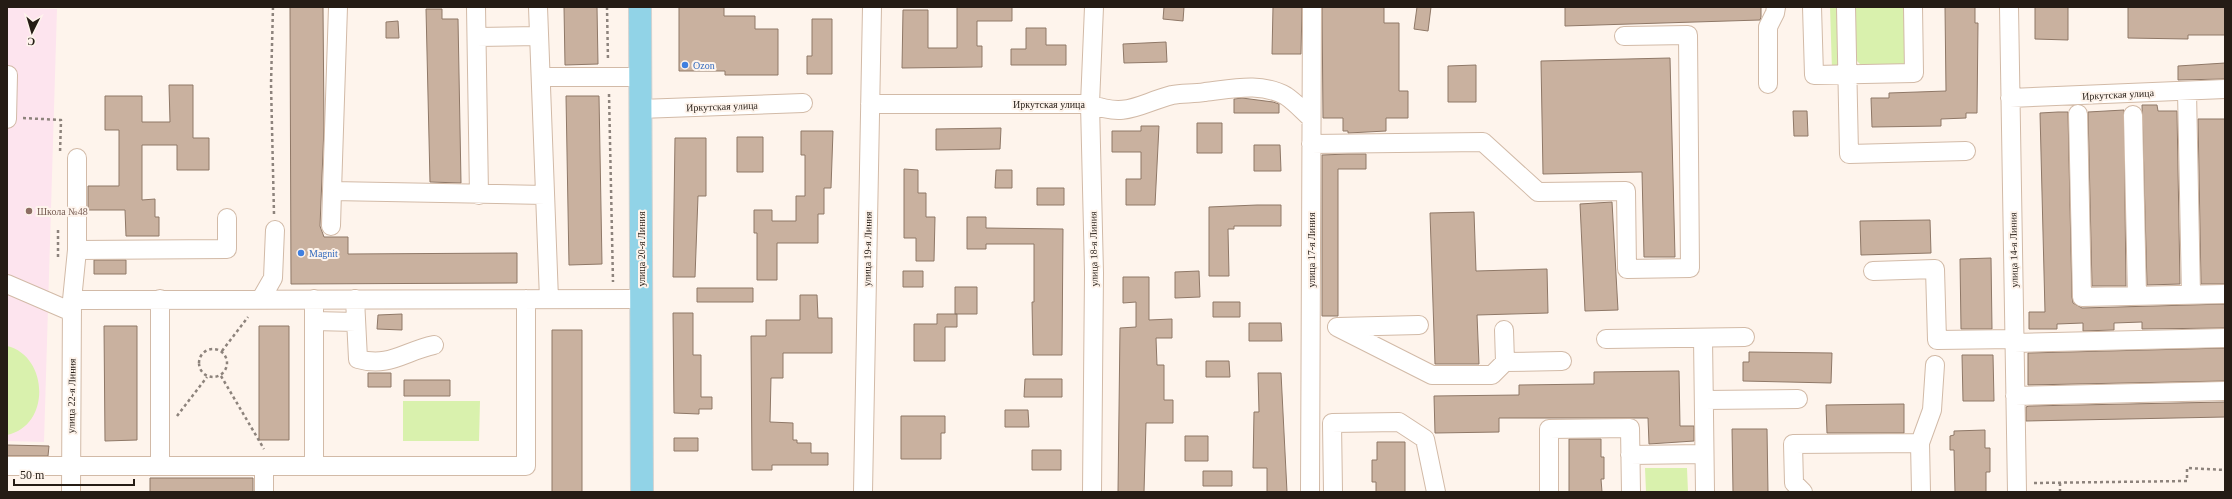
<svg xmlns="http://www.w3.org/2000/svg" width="2232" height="499" font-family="Georgia,serif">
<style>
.education{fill:#fde4ee}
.green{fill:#d9f1ad}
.building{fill:#c9b19f;stroke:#8f7867}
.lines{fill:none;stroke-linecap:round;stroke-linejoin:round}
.minor-casing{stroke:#d2baa7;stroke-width:20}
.major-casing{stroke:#d3d2d0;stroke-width:24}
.path{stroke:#8d837c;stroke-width:2.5;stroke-dasharray:3 3;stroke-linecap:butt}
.minor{stroke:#fff;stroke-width:18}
.major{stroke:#91d3e7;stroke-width:22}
.shop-dot{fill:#3f7fe0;stroke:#fef4ec;stroke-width:1.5}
.education-dot{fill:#8d6e63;stroke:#fef4ec;stroke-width:1.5}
.labels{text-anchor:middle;stroke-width:4;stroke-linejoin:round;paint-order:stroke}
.shop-label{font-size:10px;fill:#366cbe;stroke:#fef4ec;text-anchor:start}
.street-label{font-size:10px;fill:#251c15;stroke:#fef4ec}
.education-label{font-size:10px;fill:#785e54;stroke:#fef4ec;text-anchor:start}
</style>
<rect width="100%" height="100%" fill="#fef4ec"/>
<path class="education" d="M7,8L57,9L44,442L7,441Z"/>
<path class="green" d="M1830,7H1840L1841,69L1832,70Z
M1854,7H1908L1909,59L1901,68L1865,69L1855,59Z
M7,346C49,356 51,426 7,435Z
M403,401H480L479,441H403Z
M1645,468H1687L1688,492H1646Z"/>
<path class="building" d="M290,7H323L324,127L320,226L324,237H348V254L517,253V283L291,284Z
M564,7H597L598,64L565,65Z
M679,7H724V16H755V29H778V75H725V71H679Z
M957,7H1012V21H977V46H982V67L902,68L903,10H928V48H957Z
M1164,7H1184L1183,21L1163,19Z
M1273,7H1302L1301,54H1272Z
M1322,7H1384V23H1399V91H1408V118H1386V131L1348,133V131H1343V118H1323Z
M1417,7H1431L1428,31L1414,29Z
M1565,7H1761V17L1760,20L1565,26Z
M1945,7H1975V23H1978L1977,113H1966V118L1941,119V126L1872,127L1871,98H1889V93L1946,91Z
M2035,7H2068V40L2035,39Z
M2128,7H2225V35H2188V39L2128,38Z
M426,9H442V19H458L461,183L430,182Z
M812,19H832V74H807V56H812Z
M398,21L399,38H386V22Z
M1026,28H1046V45H1066V65H1011V49H1026Z
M1166,42L1167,62L1124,63L1123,44Z
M1670,58L1675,257H1644L1642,172L1543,174L1541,61Z
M2225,63V79L2178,80V66Z
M1476,65V102H1448V66Z
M169,85H193V138H209V170H177V145H142V200L155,199V217H159V236H126L125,210H88V186H119V130H105V96H142V122H170Z
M566,96H599L602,264L569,265Z
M1242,98L1273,102L1279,104V113H1234V99Z
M2142,105H2157L2158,111H2177L2180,284L2147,285Z
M2124,110L2126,286H2092L2088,112Z
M1793,111H1807L1808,136H1794Z
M2058,112H2068L2072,297L2073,303L2082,308L2225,304V328L2142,329V322L2114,323V330L2083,331V323L2057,324V329H2029V312H2045L2040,113Z
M2198,119H2225V284H2201Z
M1197,123H1222V153H1197Z
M1141,126H1159L1155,205H1126V179H1141V152H1112V131H1141Z
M1001,128L1000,149L936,150V129Z
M801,131H833L831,188H824V214H818V243H777V280H757V233H754V210H772V221H796V196H805V155H801Z
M737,137H763V172H737Z
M675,138H706V196H698L695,277H673Z
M1254,145H1280L1281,171H1254Z
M1348,154H1366V169H1338V316H1322V155Z
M904,169L918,170V193H926V217H935L934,261H916V238H904Z
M996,170H1012V188H995Z
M1037,188H1064V205H1037Z
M1612,202L1618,310L1585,311L1580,204Z
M1257,205H1281V226H1234V229H1228L1229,276H1209V207Z
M1474,212L1476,271L1547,269L1548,313L1477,315L1479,364H1435L1430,213Z
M967,217H986V228L1063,229L1062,355H1033L1032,302H1034V244H986V249H967Z
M1930,220L1931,253L1861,255L1860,221Z
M1991,258L1992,329H1961L1960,259Z
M94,260H126V274H94Z
M903,271H923V287H903Z
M1199,271L1200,297L1175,298V272Z
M1123,277H1149V320L1172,319V338H1156L1157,365H1164V400H1173V423H1146L1144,492H1118L1120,328L1136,327V302L1123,303Z
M955,287H977V314H955Z
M697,288H753V302H697Z
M800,295H817L818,318H832V353H783V378H771L770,422L793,423V440H797V443H811V453H828V465H772V470H752L751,336H766V320H800Z
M1213,302H1240V317H1213Z
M673,313H693V355H701V397H712V409H699V414L674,413Z
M402,314V330L377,329L378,315Z
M937,314H957V327H945V361H914V324H937Z
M1249,323H1281L1282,341H1249Z
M104,326H137V440L105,441Z
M259,326H289V440H259Z
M552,330H582V492H552Z
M2225,348V381L2028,385V353Z
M1749,352L1832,353L1831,383L1743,381V362H1749Z
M1962,355H1993L1994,401H1963Z
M1206,361H1229L1230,377H1206Z
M1679,371L1680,426H1694V441L1649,444L1648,418H1499V432L1435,433L1434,396L1519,395V385L1594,384V372Z
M368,373H391V387H368Z
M1258,373H1281L1287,492H1267V468H1253L1254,412H1259Z
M1025,379H1062V397H1024Z
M404,380H450V396H404Z
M2225,402V417L2026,421V407L2029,406Z
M1904,404V433H1827L1826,405Z
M1005,410H1028L1029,427H1005Z
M901,416H945V433H941V459H901Z
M1732,429H1767L1768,492H1733Z
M1985,430V448H1990V472H1986V492H1955L1954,450H1950V436L1954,435V431Z
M1185,436H1208V461H1185Z
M674,438H698V451H674Z
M1569,439H1601V457H1604V479H1601L1602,492H1569Z
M1377,442H1405V492H1376V482H1372V460H1377Z
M7,445L49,446L48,456H7Z
M1032,450H1061V470H1032Z
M1203,471H1232V486H1203Z
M150,478H253V492H150Z"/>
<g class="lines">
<defs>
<path id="minor" d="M338,7L332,191L545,195
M476,7L479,195
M538,7L549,299
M1812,7L1814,75L1914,73L1913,7
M1846,7L1849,154L1966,151
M2009,7L2017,492
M477,37L539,36
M541,77H640
M1768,84V27L1775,13L1776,7
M2187,91L2191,295
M2010,98L2225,89
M870,104H1090C1127,118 1138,104 1172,95C1182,93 1194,94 1205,92C1232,89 1261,82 1286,96C1295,102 1303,111 1311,118
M640,109L803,103
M2078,114L2082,297L2225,294
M2133,115L2137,296
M7,119L8,75
M1311,144L1483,142L1538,192L1626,191L1627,269L1690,268L1688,35L1624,36
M77,158V250L227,249V218
M331,226L332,191
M1873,271L1935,269L1937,340L2014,339
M7,284L72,312
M160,299V466
M261,299L273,278L275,230
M314,299V466
M355,299L358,359C389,368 405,351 434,345
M72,300L642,299
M314,321L356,322
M1337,327L1432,375H1492L1505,362
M1337,327L1419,325
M1504,330L1505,362L1562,361
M1703,338L1705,492
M1606,339L1745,337
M2014,343L2225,338
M2015,396L2225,391
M1704,400L1798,399
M1920,443L1932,410L1935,365
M1630,455L1704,454
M7,466H526V299
M71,492L72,300L77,250
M264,492V466
M863,492L872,7
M1092,492L1094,273L1090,104L1094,7
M1310,492L1312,7
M1333,492L1332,423L1399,422L1425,439L1436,492
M1549,492V429L1630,428L1631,492
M1803,492L1794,483L1793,444L1920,443L1921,492"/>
<path id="major" d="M640,7L642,492"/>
</defs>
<use href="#minor" class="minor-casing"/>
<use href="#major" class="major-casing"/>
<path class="path" d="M273,7L271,84L274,214
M607,7L608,61
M609,94L613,282
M23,118L61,120L60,153
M58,257V228
M199 363a14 14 0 1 1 28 0a14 14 0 1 1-28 0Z
M222,351L248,317
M221,376L264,449
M177,416L207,377
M2034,483L2187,481V468L2225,470
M2060,492V482"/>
<use href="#minor" class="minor"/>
<use href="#major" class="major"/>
</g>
<g class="shop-dot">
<circle cx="685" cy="65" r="4"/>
<circle cx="301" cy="253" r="4"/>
</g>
<circle class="education-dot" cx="29" cy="211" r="4"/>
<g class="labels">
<g class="shop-label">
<text x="693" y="69">Ozon</text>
<text x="309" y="257">Magnit</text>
</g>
<g class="street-label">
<text transform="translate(2118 94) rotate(-3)" y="4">Иркутская улица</text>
<text x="1049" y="108">Иркутская улица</text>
<text transform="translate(722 106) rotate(-2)" y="4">Иркутская улица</text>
<text transform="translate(641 249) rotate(-90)" y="4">улица 20-я Линия</text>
<text transform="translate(867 249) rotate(-89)" y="4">улица 19-я Линия</text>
<text transform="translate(1093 249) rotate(-91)" y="4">улица 18-я Линия</text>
<text transform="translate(1311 250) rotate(-90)" y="4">улица 17-я Линия</text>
<text transform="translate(2013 250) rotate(-91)" y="4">улица 14-я Линия</text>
<text transform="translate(71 396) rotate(-89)" y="4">улица 22-я Линия</text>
</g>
<g class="education-label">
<text x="37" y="215">Школа №48</text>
</g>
</g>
<rect width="2232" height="499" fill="none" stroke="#251c15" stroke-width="16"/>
<g transform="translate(32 32) rotate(185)" stroke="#fef4ec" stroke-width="3" paint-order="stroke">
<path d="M0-3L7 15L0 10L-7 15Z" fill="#251c15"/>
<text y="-6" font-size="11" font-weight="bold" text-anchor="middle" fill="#251c15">С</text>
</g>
<path d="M14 479v6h120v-6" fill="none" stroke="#251c15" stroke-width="2"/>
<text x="20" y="479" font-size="12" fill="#251c15" stroke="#fef4ec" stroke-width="3" paint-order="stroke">50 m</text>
</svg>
